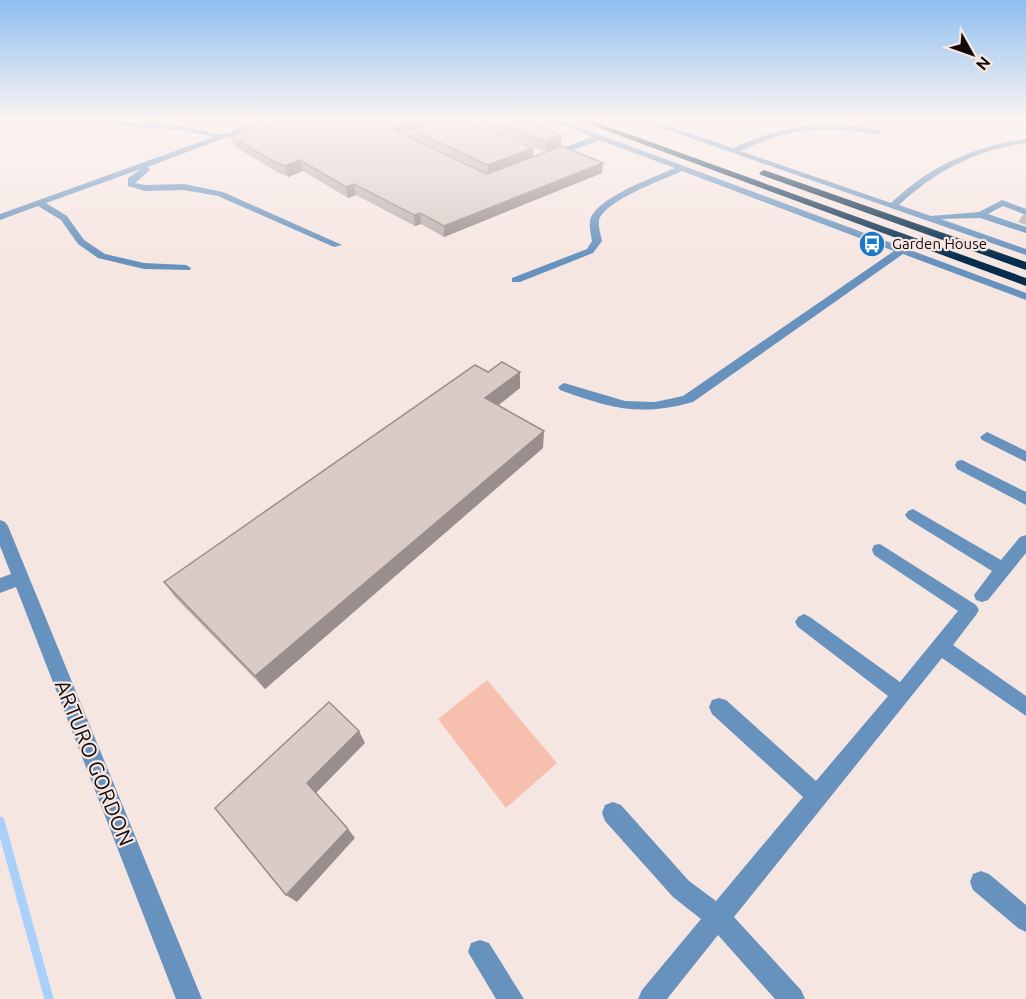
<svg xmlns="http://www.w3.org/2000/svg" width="1026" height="999" font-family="Ubuntu,sans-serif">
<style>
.green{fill:#f6bfae}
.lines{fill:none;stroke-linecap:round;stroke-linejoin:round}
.stream{stroke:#a8d0fb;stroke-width:9}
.minor{fill:#6792be;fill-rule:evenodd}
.highway{fill:#072d4e;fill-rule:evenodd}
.wall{fill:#bbafab;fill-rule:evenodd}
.shaded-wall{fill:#998e8b}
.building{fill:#dacbc7;stroke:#998e8b;stroke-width:1.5}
.labels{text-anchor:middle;stroke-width:4.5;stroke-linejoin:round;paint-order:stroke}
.far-poi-label{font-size:15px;fill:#110c0b;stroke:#f6e6e2;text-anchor:start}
.near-street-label{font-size:21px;fill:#110c0b;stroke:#f6e6e2}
</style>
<rect width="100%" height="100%" fill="#f6e6e2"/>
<path class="green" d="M487,680L557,763L506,808L438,719Z"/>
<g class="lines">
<path class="stream" d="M0,821L49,999"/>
<path class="minor" d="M98,119L182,126L222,135L266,119H275L147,167L150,169L149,171L135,183L145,185L184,184L223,192L342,245L334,247L218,196L184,190L145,191L128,186V178L141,169L46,203L67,216L84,240L105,254L144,263L186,265L191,268L190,270L144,269L98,258L78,244L61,220L38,206L0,220V214L214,137L182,130L118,126Z
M454,119H465L403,140L396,138Z
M547,119H557L1026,293V300L903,254L693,402C639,417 610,408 560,390L558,387L564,383L625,401L655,402L683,396L894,251L682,171C665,179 600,202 599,222C598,228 601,235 602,241L593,253L520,282H512V278L587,249L592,241C591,235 589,228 590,222C592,199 655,177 675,168L599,140L552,158H546V154L592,137Z
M636,119H647L733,148C785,125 824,118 881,131L878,135C824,124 790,128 740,151L891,203C930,166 974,146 1026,139V143C976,150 935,171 899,205L931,216L979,212L1002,200L1026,209V215L1003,206L988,214L1026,227V233L980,218L941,219L1026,249V255Z
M987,432L1026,451V462L982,440L980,437Z
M962,460L1026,492V505L957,469L955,465L957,461Z
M913,509L1001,560L1020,537L1026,535V553L988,600L982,602L976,600L974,595L992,571L908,519L905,515L908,511Z
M0,520L5,522L8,526L202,999H176L16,587L0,593V578L11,574L0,546Z
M880,544L976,605L979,610L976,615L953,645L1026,696V716L942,658L734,917L801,990L805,999H775L718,935L667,999H638L642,990L701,919L673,897L605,821L602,813L605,805L613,802L621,805L689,881L716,901L803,797L712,714L709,707L712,700L719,698L726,700L816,781L888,696L798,627L795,622L798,617L804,614L810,617L900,682L958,611L874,555L872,550L874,545Z
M981,871L989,874L1026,905V932L1018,928L973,890L970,882L973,874Z
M480,940L489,943L524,999H496L468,952L471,943Z"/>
<path class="highway" d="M575,119H587L1026,278V286Z
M764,170L1026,262V270L761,175L759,173Z"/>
</g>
<path class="wall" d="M445,119L417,129L533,148V157L602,173L444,237L421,224L415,226L356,195L348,198L303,171L288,177L277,172L234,146L231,136ZM412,130L413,138L488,173L402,134Z
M469,119H519L561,145L546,152Z
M1026,213V225L1018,222L1022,216Z
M488,372H520V388L498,406L543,448L265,689L175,597L164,582Z"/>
<path class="shaded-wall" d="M417,119H445L394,137L393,127Z
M561,135V145L546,152V142Z
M533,148V157L488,174V165Z
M300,160L303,171L288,177L285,166Z
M603,163L602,173L444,237V226Z
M354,184L356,195L348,198L346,187Z
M420,213L421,224L415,226L414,215Z
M520,372V388L485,415V398Z
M544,431L543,448L265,689L255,676Z
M359,731L365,743L315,794L307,783Z
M348,829L355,838L297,902L286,895Z"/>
<path class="building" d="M294,119H417L393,127L394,130L487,174L562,146L603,163L444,226L420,213L414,215L354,184L346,187L300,160L285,166L274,162L231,136Z
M449,119H462L533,148L488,165L412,130Z
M491,119H519L561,135L546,142Z
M502,362L520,372L485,398L544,431L255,676L164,582L475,365L488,372Z
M329,702L359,731L307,783L348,829L286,895L215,808Z"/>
<linearGradient id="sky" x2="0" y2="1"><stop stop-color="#8ebff0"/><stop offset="0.46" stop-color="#fbf4f2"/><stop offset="1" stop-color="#fbf4f2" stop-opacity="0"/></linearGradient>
<rect width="1026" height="259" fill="url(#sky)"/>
<defs>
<symbol id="bus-disc" viewBox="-11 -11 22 22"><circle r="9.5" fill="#1d78c5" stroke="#f6e6e2"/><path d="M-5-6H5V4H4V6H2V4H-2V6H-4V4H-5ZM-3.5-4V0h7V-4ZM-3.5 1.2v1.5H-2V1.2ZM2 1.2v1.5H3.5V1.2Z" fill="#fff"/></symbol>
</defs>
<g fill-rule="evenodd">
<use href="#bus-disc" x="857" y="229" width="30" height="30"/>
</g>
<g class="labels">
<g class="far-poi-label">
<text x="892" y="249">Garden House</text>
</g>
<g class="near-street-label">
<text transform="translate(94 763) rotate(68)" y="7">ARTURO GORDON</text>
</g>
</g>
<g transform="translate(972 54) rotate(130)" stroke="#f6e6e2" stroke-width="4.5" paint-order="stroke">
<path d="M0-4.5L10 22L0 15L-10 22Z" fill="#110c0b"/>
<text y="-9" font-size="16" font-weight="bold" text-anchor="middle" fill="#110c0b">N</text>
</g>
</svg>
